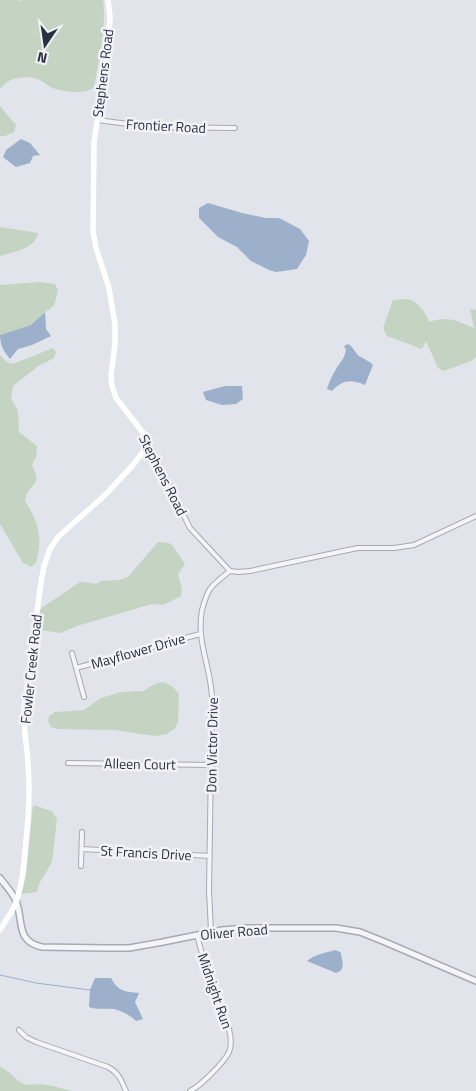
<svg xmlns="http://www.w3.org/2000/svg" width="476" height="1091" font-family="'Titillium Web',sans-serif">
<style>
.green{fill:#c5d4c2}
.water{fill:#9cafcb}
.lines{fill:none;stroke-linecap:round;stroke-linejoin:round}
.stream{stroke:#9cafcb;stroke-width:1}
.minor-casing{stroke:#a6aab4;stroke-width:6}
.tertiary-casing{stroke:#a6aab4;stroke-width:8}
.minor{stroke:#f4f5f8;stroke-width:4}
.tertiary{stroke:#f4f5f8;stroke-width:5}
.secondary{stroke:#fff;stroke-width:5.5}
.labels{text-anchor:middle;stroke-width:5;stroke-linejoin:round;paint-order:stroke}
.street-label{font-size:14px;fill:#293042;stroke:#f1f3f7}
</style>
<rect width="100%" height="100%" fill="#e1e4ea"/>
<path class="green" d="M0,0H17L20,1L22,0H103C107,25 98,63 94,88C84,94 66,92 55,89C49,87 44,82 38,79C25,75 8,77 0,89Z
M0,106L16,125L14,132L5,136H0Z
M0,227L38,233C34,250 15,251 0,256Z
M41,282L55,284L58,290L54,306L45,312L31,325L0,335V285Z
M393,300C398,300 406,298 411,300C417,302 428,315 429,322C447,315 458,321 474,328L470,309L476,310V357L471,361L444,371L438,368L426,341L422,349L387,336L383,328Z
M53,348L56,352L54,358L37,367L13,386L11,398L18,411L19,432L37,446L36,457L32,465C44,488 27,482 25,501C39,522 43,539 36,563L31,567L23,563L0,524V355L7,362L13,364Z
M158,542L169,543L173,546L185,564L178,574L182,589L181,596L163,605L152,604L77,626L60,633L35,629L38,612L43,607L80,582H85L96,584L101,581L119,580L128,577Z
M164,682L173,687L179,694L178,722L175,728L167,734L155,736L114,730L58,729L51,727L48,721L49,716L55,712L84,710L101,698L121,692L143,691L157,683Z
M33,805L52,811L57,819L52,862L39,884L37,892L21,894L26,876Z
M0,1066L11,1074L18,1081L27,1085L41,1084L53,1086L72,1091H0Z"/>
<path class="water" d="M21,139L30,143L40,155L33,156L30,163L16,167L3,157L6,150Z
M208,203L242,213L266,218H279L300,229L309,241L306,255L297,269L276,272L269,270L251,261L237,247L218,237L199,218V208Z
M45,312L46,329L51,336L32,345L18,349L10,359C4,352 0,345 0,335L31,325Z
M348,344C354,347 354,352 359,356C364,359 369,361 373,365L365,385C350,379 343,380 332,391L327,389C329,382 332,376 336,369C341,361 344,360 346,350L344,346Z
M225,386H242L243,399L236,404L222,405L206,400L203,392Z
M335,950L340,952L341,953C342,962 346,970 336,973L307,961C315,954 326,953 335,950Z
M95,978H111C118,991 125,992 139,993L135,1002L143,1019L136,1021C130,1015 122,1011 114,1009C105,1008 97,1010 89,1007L90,990Z"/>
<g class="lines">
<path class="stream" d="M0,975L36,983L90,990"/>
<defs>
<path id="minor" d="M97,120L152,127L235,128
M149,444L190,528L230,571L238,572L250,571L348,550L358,548H394L414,545L476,516
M72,653L84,697
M76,668L200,634
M68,763L212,765
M82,849L210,856
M81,866L82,832
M211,931L209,891L212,698C211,666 196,643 202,610C204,603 206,595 210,589C215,582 224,576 230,571
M19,1030L26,1037L36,1042L108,1067C119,1073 121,1080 126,1091
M190,1091C200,1086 224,1063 229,1052C232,1045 231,1037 229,1029L208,976L197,935"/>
<path id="tertiary" d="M0,878C5,885 13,893 16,901C24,921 15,941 42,947L105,948H129L163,942L222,930L246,928H336L360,932L385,942L476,981"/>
</defs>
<use href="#minor" class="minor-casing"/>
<use href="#tertiary" class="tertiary-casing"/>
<use href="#minor" class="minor"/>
<use href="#tertiary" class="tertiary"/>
<path class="secondary" d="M0,930C4,923 10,915 14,907C23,886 24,863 26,840C29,814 30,789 28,763C27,745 23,728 24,710L41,582L44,566L50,549L58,537L105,495L133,465L149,444L144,434L116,398L112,386L111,375L115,344V324L109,288L96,248L93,232L94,143L109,35L110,16L108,0"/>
</g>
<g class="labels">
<g class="street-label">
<text transform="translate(103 73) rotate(-83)" y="5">Stephens Road</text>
<text transform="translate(166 126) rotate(3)" y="5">Frontier Road</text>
<text transform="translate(163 475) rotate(63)" y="5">Stephens Road</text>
<text transform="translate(138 651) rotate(-16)" y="5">Mayflower Drive</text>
<text transform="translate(31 669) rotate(-84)" y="5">Fowler Creek Road</text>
<text transform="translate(212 745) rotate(-89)" y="5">Don Victor Drive</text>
<text transform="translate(140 764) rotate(1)" y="5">Alleen Court</text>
<text transform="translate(146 853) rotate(3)" y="5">St Francis Drive</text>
<text transform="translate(234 932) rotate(-5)" y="5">Oliver Road</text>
<text transform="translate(215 991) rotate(71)" y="5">Midnight Run</text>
</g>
</g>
<g transform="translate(45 45) rotate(193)" stroke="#f1f3f7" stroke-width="4" paint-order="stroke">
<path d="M0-4L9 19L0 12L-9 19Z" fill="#293042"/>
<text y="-8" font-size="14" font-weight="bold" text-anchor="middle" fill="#293042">N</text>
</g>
</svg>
